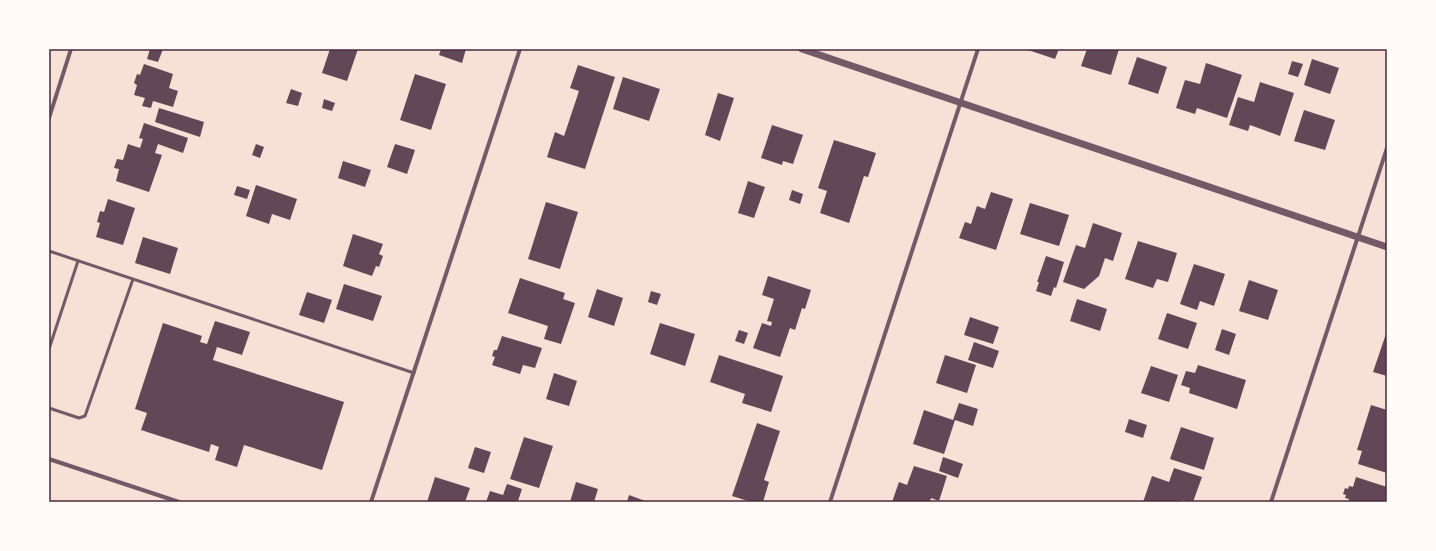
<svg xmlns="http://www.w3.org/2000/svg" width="1436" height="551" font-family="Spectral,serif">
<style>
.building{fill:#644757}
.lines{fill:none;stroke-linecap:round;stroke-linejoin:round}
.service{stroke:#755966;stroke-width:3}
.minor{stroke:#755966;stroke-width:4}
.tertiary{stroke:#755966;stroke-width:7}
.neatline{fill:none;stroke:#4a2c40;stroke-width:1.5}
</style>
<rect width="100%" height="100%" fill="#f7e1d7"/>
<path class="building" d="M150,49H163L158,62L147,59Z
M330,49H358L347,81L322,73Z
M441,49H466L462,63L439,55Z
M1029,49H1059L1055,59L1028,50Z
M1087,49H1119L1111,75L1081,66Z
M1137,57L1167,67L1158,94L1128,84Z
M1312,59L1339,68L1330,94L1304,85Z
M1292,61L1303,64L1298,77L1288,74Z
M1206,63L1242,75L1227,118L1197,108L1195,114L1176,108L1185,80L1200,84Z
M144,64L173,74L169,88L178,91L173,107L153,101L151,108L142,106L145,98L134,95L137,85L134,83L137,74L140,75Z
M578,65L615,77L585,169L547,157L555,132L564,136L579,91L570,88Z
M415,74L446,84L431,130L400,120Z
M623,77L660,89L649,121L613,109Z
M1260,82L1294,93L1280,136L1250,125L1248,131L1229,125L1238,97L1254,102Z
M291,89L302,93L298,106L286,103Z
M718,93L734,98L720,141L705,135Z
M324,99L335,103L332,111L322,108Z
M159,108L204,122L200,137L155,122Z
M1304,110L1335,120L1325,150L1294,141Z
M144,123L188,138L183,153L158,144L155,153L162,155L149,192L116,181L119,169L114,168L117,159L123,160L128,144L140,148L143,139L139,138Z
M772,125L803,135L793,164L783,161L782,165L761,158Z
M834,140L876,153L868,177L864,176L849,223L820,213L827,191L818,188Z
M256,144L264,147L260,158L252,155Z
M395,144L415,150L407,174L387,167Z
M343,161L371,170L365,187L338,178Z
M748,181L765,187L754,218L738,213Z
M256,185L297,199L290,220L272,214L269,224L246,216Z
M237,186L250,190L247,199L234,195Z
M792,190L803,194L800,204L789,200Z
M991,192L1013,199L996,250L959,238L965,222L971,224L977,206L985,209Z
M108,199L135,208L123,245L96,237L100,223L97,222L100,211L104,212Z
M546,202L578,212L560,269L528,259Z
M1030,203L1069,215L1059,246L1020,234Z
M1093,223L1122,233L1113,261L1105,258L1099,276L1084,289L1063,282L1076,245L1085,248Z
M353,234L383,244L379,254L383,256L379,267L376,266L372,276L343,266Z
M143,237L178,248L170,274L135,263Z
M1138,241L1177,253L1168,282L1157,279L1153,288L1125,279Z
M1046,256L1064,262L1056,288L1054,287L1051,296L1036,291L1039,282H1037Z
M1194,264L1225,274L1214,306L1200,301L1197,310L1180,304Z
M768,276L811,290L805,309L802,308L795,330L790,328L780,357L753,348L762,323L771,326L772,322L767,321L774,299L762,295Z
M520,278L565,293L563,299L575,303L561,344L544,339L548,326L508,313Z
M1249,280L1278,290L1268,320L1239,311Z
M344,284L382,296L373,321L336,309Z
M597,289L623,298L614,326L588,317Z
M651,291L661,294L657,305L648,302Z
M307,292L332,300L324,323L299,315Z
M1077,299L1107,309L1100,331L1070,321Z
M1167,313L1197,323L1188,349L1158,339Z
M970,317L999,327L993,344L964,335Z
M215,321L250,332L242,355L217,347L213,360L344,402L322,470L244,445L237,467L215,460L219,447L211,444L209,452L141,430L147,413L135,409L163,323L202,336L200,342L207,344Z
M660,323L695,334L685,366L650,354Z
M1222,329L1236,334L1229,355L1215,350Z
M739,330L748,333L744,344L735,341Z
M1387,331V376L1373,372Z
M502,336L542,348L535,368L523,365L520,374L492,365L495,357L492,356L494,350H497Z
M974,342L999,351L993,368L968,360Z
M719,355L783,376L771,412L742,403L745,394L710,382Z
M945,355L976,365L967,393L936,383Z
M1198,365L1246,380L1237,409L1189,393L1190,388L1181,385L1186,371L1195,373Z
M1151,366L1178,375L1169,402L1141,393Z
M554,373L577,381L569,406L546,399Z
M959,403L978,409L973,426L955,420L944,454L913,444L924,410L953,420Z
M1371,405L1387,410V473L1358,464L1362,451L1357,450Z
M1129,419L1147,425L1143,438L1125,432Z
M757,423L780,431L764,480L769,482L763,502H751L732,496Z
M1181,427L1214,438L1204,470L1170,459Z
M524,437L553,446L539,488L510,479Z
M475,447L491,452L484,473L468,468Z
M943,457L963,464L958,478L939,471Z
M914,466L947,476L939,501L931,498L930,502H892L899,482L907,485Z
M1174,468L1202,477L1193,502L1181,500V502H1143L1152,476L1169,482Z
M435,477L470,488L465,502H427Z
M1356,477L1387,487V502H1348L1349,499L1345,498L1346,495L1343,494L1345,488L1348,489L1349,486L1353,487Z
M576,482L598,489L594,502H570Z
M507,484L522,489L518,501L521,502H486L490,491L503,495Z
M629,495L648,502H627Z"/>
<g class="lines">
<path class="service" d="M49,251L414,373
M49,349L78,261
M49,408L79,418L85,416L133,279"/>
<path class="minor" d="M49,118L71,49
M49,459L179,502
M371,502L520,49
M830,502L978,49
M1271,502L1387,148"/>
<path class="tertiary" d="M802,49L1387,247"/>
</g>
<rect width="1436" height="551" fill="none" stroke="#fffaf5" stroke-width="100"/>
<rect x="50" y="50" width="1336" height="451" class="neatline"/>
</svg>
